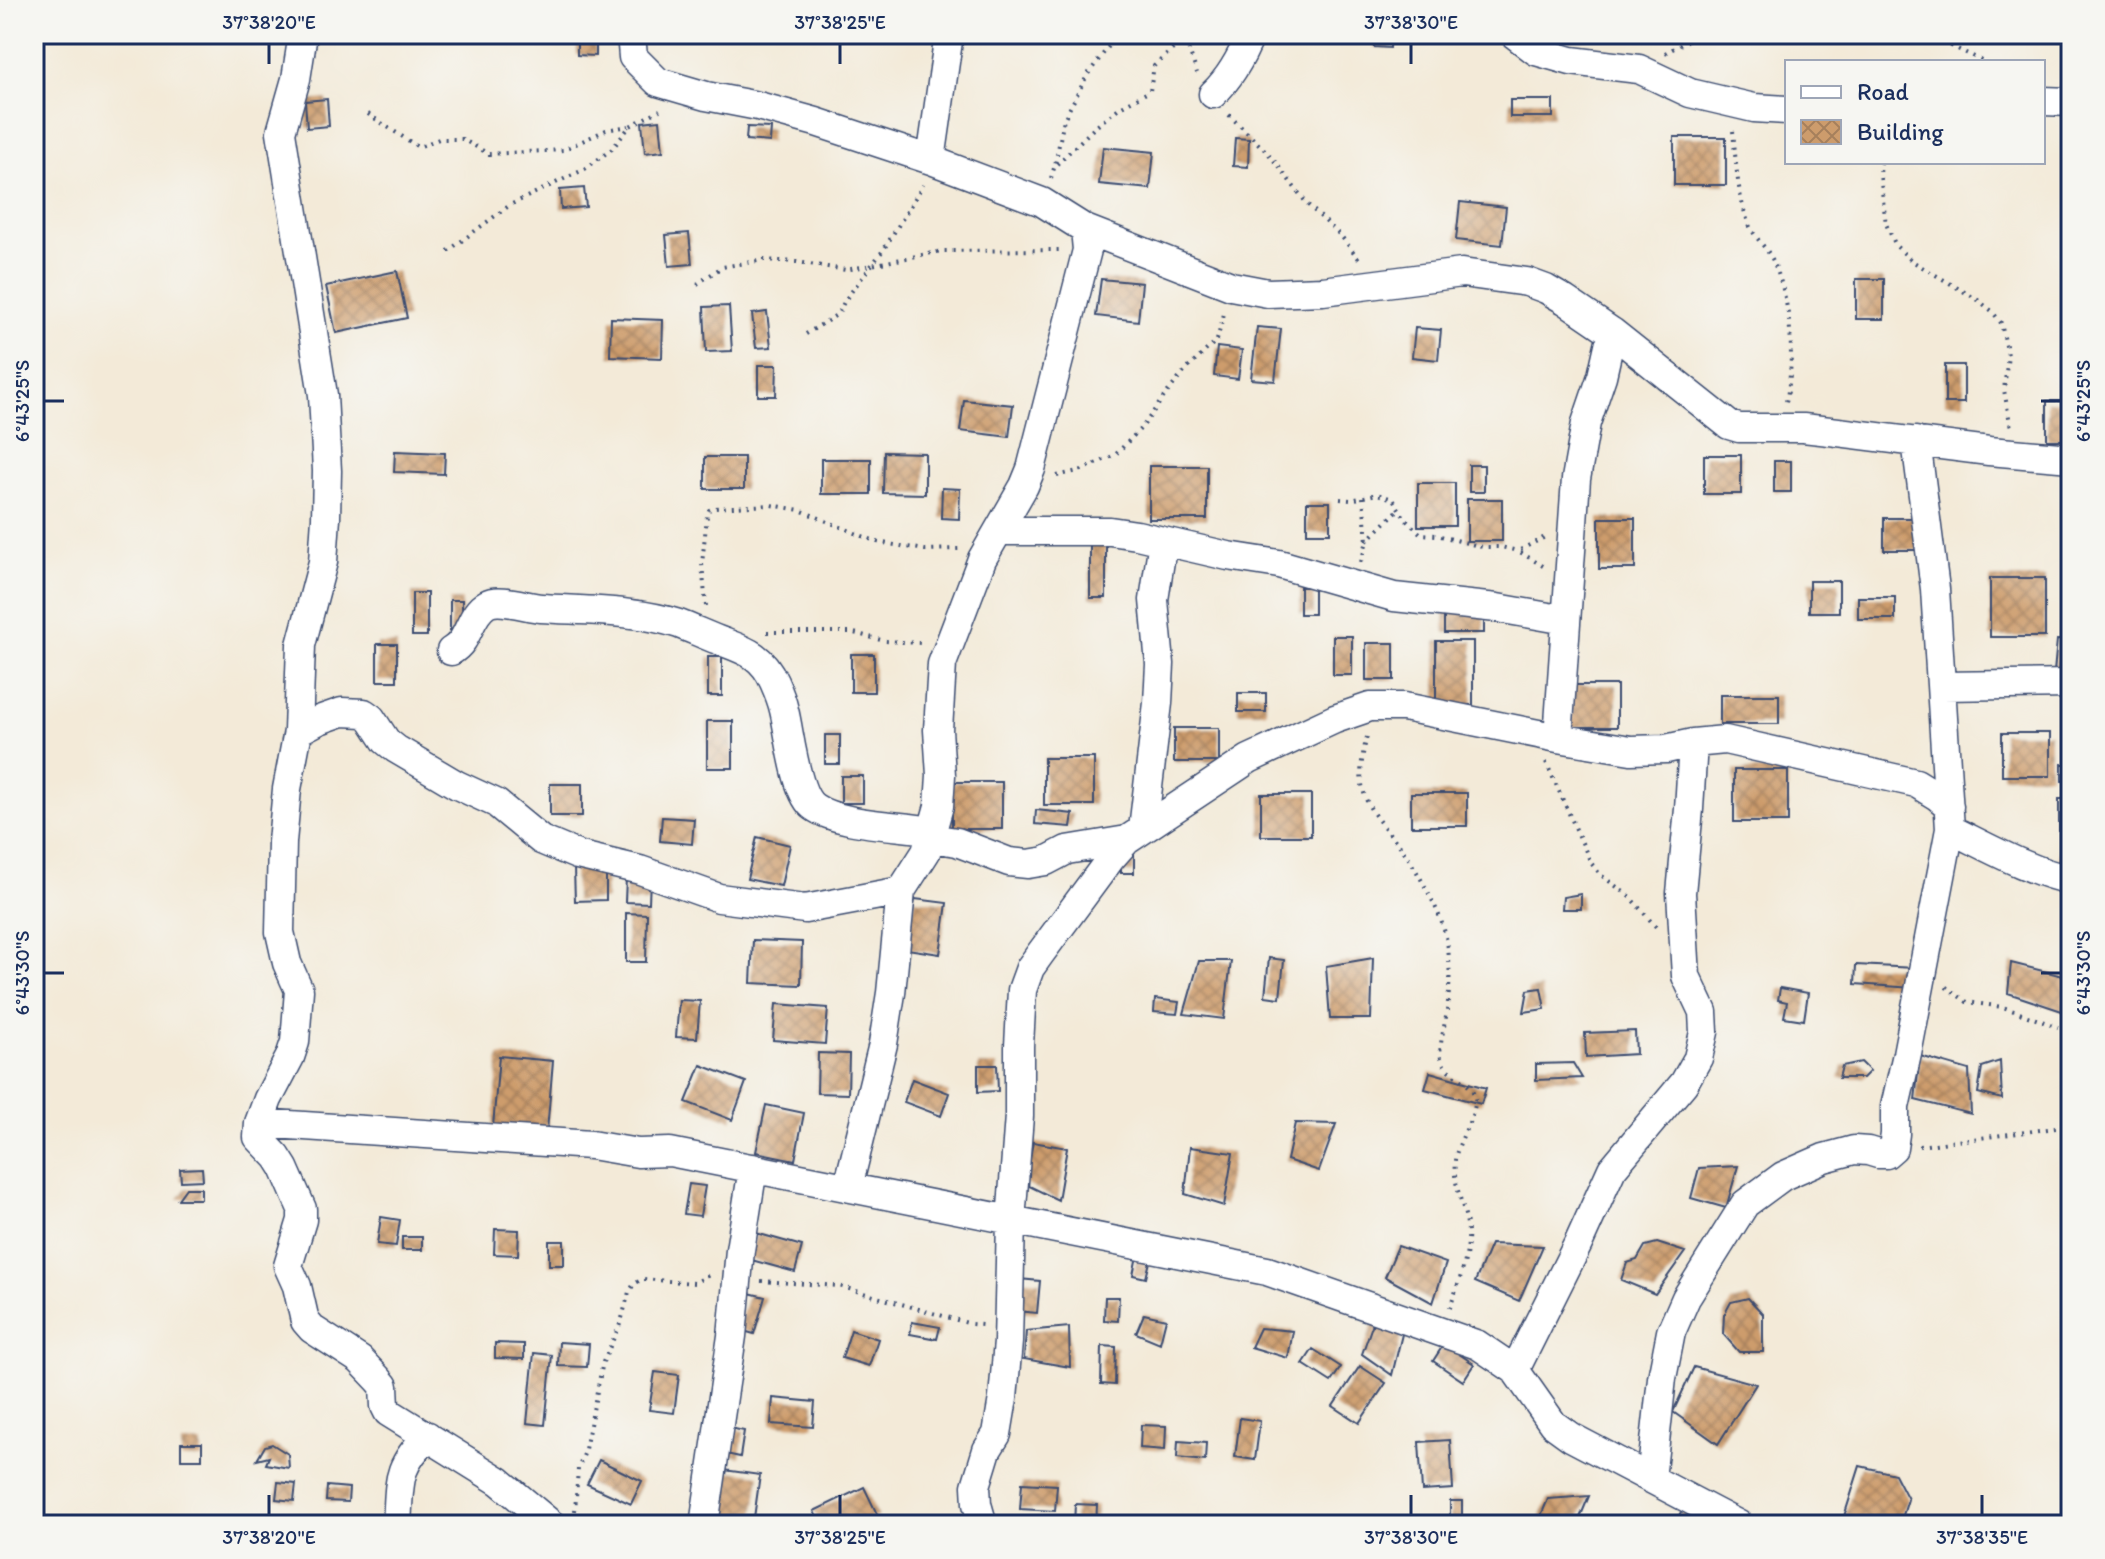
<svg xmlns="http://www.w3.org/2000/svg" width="2105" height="1559" font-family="Itim,sans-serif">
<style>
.building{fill:url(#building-cross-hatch)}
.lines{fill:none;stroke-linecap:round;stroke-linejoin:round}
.minor-casing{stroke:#3b4b70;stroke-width:31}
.path{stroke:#3b4b70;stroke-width:4;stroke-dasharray:2 6;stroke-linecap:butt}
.minor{stroke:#fff;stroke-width:28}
.ticks{fill:none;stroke:#1b2f5e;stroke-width:3}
.neatline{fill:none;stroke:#1b2f5e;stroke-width:3}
.ticks-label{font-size:20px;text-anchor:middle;fill:#1b2f5e}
</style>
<defs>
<pattern id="building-cross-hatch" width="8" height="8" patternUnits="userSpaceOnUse" patternTransform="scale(2)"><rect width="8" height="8" fill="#cd9c6c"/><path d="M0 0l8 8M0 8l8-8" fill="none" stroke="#a6805c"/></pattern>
</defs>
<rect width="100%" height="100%" fill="#f6f6f2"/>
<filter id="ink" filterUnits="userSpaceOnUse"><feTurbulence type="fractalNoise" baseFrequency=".0125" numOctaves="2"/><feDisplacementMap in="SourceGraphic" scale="16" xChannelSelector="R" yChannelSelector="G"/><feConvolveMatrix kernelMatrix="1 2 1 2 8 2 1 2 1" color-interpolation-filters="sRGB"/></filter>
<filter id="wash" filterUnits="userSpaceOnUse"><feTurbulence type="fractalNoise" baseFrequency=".006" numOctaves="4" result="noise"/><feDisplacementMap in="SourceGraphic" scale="32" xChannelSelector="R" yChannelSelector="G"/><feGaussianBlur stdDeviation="1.8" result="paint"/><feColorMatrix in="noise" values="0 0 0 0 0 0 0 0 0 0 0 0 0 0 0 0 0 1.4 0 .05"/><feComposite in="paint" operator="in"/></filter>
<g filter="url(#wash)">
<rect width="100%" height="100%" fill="#f3ead8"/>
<g id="blocks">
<path class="building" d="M1374,34H1391L1390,48L1374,47Z
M577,37H596V56L577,55Z
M327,99L329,126L307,128L305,101Z
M1510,100H1553V117H1510Z
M660,120L663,151L645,153L642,122Z
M747,127L771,128L770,142L746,140Z
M1674,137H1726V185H1674Z
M1235,138L1249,139L1248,167L1233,166Z
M1103,147L1154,152L1150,189L1099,184Z
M584,188L586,207L561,209L560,190Z
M1460,202L1506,207L1502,245L1456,240Z
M689,233L692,264L669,266L666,235Z
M397,271L407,318L336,333L326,286Z
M1101,279L1142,283L1138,321L1096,316Z
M1856,279H1884V319H1856Z
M729,306L732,351L706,352L704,307Z
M767,312L771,347L756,348L752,314Z
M611,318L663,320L662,358L610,356Z
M1257,327L1281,329L1275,381L1251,379Z
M1415,328L1441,330L1438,360L1412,357Z
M1217,347L1242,350L1238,379L1214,376Z
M758,365H777L776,396H758Z
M1945,365H1964V403H1945Z
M964,400L1013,405L1009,437L960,431Z
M2047,401H2071V440H2047Z
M395,451L445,453L444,474L394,472Z
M884,452L925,453V494L883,493Z
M1704,455H1741V494H1704Z
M705,457H744V489H705Z
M821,459H871V494H821Z
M1774,461H1791V492H1774Z
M1469,465H1484V492H1469Z
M1149,466H1207V519H1149Z
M1418,483H1455V526H1418Z
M942,488L960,489L959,519L941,518Z
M1467,499H1502V541H1467Z
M1307,502H1330V533H1307Z
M1599,518H1635V569H1599Z
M1884,518H1922V550H1884Z
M1090,545H1106V598H1090Z
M1990,578H2045V637H1990Z
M1809,581H1839V612H1809Z
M1300,587H1314V614H1300Z
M412,593H427V636H412Z
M1858,597H1895V619H1858Z
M450,600H462V632H450Z
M1444,611H1484V633H1444Z
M1333,636H1352V675H1333Z
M2057,640L2071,641V674L2054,672Z
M1436,641H1473V705H1436Z
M1366,643H1394V680H1366Z
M377,644H397V681H377Z
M851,654H874V692H851Z
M708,657H722V696H708Z
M1572,685H1617V727H1572Z
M1238,693H1266V712H1238Z
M1720,695H1779V724H1720Z
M707,721H733V768H707Z
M1174,728H1219V762H1174Z
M2002,733H2050V776H2002Z
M825,735H840V764H825Z
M1044,758H1094V805H1044Z
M2062,764H2071V781H2062Z
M1734,770H1788V822H1734Z
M841,776H863V803H841Z
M952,782H1002V829H952Z
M550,784H582V816H550Z
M1411,793H1467V826H1411Z
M1261,794H1311V836H1261Z
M2059,799H2071V863H2059Z
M1036,810L1073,814L1071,827L1035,824Z
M662,817L694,819L692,844L660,841Z
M757,837L790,845L781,886L747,879Z
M1121,850H1134V873H1121Z
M606,867V900L575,901L574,868Z
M626,877L650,878L649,903L625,902Z
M1581,894V909H1562L1563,897Z
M915,899L947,903L940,954L907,949Z
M626,913L647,914L646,962H626Z
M753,940L802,942L801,985L751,983Z
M1269,958L1284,960L1280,998L1265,996Z
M1373,958L1371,1019H1330L1326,966Z
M1199,961H1231L1224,1019L1184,1014Z
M2011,963L2071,978V1014L2008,993Z
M1856,965L1915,968L1914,988L1855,984Z
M1541,988L1545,1009L1524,1012L1528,990Z
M1780,988L1808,993L1804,1020L1784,1017L1787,1002L1778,1000Z
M1155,999L1179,1002L1177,1014L1154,1012Z
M679,1000L700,1001L697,1038L676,1037Z
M776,1004L828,1008L825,1044L773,1040Z
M1635,1031L1636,1054L1586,1057L1585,1033Z
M818,1053L849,1054L848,1094L817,1093Z
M499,1056L553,1061L547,1131L493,1127Z
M1920,1056L1969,1070L1971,1114L1915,1100Z
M2000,1061L2002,1099L1978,1093L1982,1067Z
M1861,1062L1870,1071L1863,1078H1839L1842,1066Z
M1573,1063L1582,1078L1536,1080V1064Z
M701,1065L746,1082L732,1120L686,1102Z
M978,1065H997L998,1091L978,1092Z
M1430,1072L1486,1088L1481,1104L1425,1089Z
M912,1079L949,1093L941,1116L904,1102Z
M766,1105L804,1113L795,1160L756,1152Z
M1295,1123L1336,1124L1319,1171L1287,1160Z
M1033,1142L1067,1148L1058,1200L1025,1184Z
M1190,1147L1233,1153L1224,1206L1185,1194Z
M1738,1166L1726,1208L1691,1198L1699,1168Z
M202,1168L203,1180L181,1181L180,1169Z
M689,1184L705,1186L700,1216L684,1214Z
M186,1188H201V1199H178Z
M381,1217L400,1220L396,1246L377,1244Z
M495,1229L519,1230L518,1255L494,1254Z
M756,1233L802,1246L795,1272L748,1259Z
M402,1237H422V1250H402Z
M549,1241H564V1265H549Z
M1657,1243L1685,1252L1655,1294L1621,1280L1627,1263L1637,1260L1645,1246Z
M1491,1244L1543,1246L1519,1301L1475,1282Z
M1398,1246L1446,1263L1433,1303L1385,1277Z
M1138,1251L1152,1253L1146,1278L1133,1275Z
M1019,1279L1040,1281L1037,1313L1016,1311Z
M749,1293L765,1297L754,1334L737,1329Z
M1105,1297H1119L1118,1321L1104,1320Z
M1748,1298L1763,1314V1352H1739L1723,1334L1724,1315L1731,1302Z
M1144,1314L1166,1319L1160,1343L1136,1333Z
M1374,1320L1403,1330L1392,1375L1362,1354Z
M912,1322L940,1327L937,1339L910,1334Z
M1069,1327L1070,1367L1024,1359L1026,1331Z
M1260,1328L1293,1331L1288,1358L1251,1347Z
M851,1330L878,1339L869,1366L842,1358Z
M559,1342L589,1344L587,1367L558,1366Z
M495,1343L524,1344V1359L495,1358Z
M1444,1344L1474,1364L1463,1381L1433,1361Z
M1102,1346L1116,1347L1115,1385L1101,1384Z
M1313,1349L1341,1367L1331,1382L1303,1364Z
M534,1353L552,1355L545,1425L527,1423Z
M1360,1366L1386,1383L1359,1423L1333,1406Z
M1694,1367L1756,1384L1718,1444L1673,1412Z
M655,1372L679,1375L674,1413L649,1410Z
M773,1398L815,1402L813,1427L771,1424Z
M1240,1418L1260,1421L1255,1460L1235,1457Z
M1141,1425L1166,1426L1165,1450L1140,1448Z
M730,1428L744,1431L740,1457L726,1454Z
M1450,1440L1453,1489L1422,1491L1419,1442Z
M1178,1441L1206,1443L1205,1461L1177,1458Z
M181,1443H202V1459H181Z
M272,1444L288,1454L289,1468L266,1464L269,1457L257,1460L265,1446Z
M599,1460L642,1481L631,1504L587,1484Z
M1860,1466L1895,1474L1908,1499L1900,1525H1847L1842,1523Z
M724,1470L760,1475L753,1525H717Z
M278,1482L296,1484L294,1501L276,1499Z
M1022,1483L1057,1485L1055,1511L1020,1509Z
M327,1486L349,1488L348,1502L326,1501Z
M864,1487L878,1516L860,1525H820L814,1511Z
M1589,1496L1577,1525H1537L1548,1499Z
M1450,1501H1462V1525H1450Z
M1075,1504L1097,1505L1096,1525H1074Z
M1682,1510L1712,1525H1674Z"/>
</g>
</g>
<g filter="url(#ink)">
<use href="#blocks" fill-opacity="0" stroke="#3b4b70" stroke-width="2"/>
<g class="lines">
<defs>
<path id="minor" d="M303,34L296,79L281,132L323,395L327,471L326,518L323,562L301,645L298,731L287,789L282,842L280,932L287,963L299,990L295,1042L290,1057L268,1099L259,1123L258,1137L277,1157L284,1168L302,1209V1220L288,1266L297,1286L305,1321L312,1329L360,1360L379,1380L384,1386L385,1406L388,1412L499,1481L552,1525
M631,34L633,57L658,82L706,96L758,106L816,122L931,160L1042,202L1085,229L1231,286L1268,293L1323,291L1462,273L1527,282L1546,289L1565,300L1612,332L1729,425L1739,428H1803L1830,431L1989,451L2071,458
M1514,34L1536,51L1571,61L1639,69L1690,93L1754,108L1787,110
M1213,94C1230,78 1242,56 1251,34
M2043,101L2071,102
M931,160L949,34
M999,531H1110L1137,535L1228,556L1279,564L1394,597L1497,608L1566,620
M451,651C470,641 469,614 487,604C499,597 527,607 541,608C586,611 636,610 679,624C692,629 705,635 718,640C744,650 762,654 774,682C778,691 782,701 784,710C790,733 795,794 814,807C839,825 900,825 932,831
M1942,686L2071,684
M298,731L319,720L342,712L364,713L371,718L386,741L396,749L457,785L496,803L541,840L577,855L640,870L719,898L805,909L901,891
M1558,738L1576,479L1586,423L1602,376L1612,332
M1143,829L1158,703L1160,664L1154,600L1163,541
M1950,829C1987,847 2031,872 2071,880
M930,838L957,842L1009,862L1028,864L1046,861L1067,850L1127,840
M259,1123L591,1145L638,1153L670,1152L1267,1271L1478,1345L1515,1370L1553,1424L1571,1437L1739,1525
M848,1187L883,1044L891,993L901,891L926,852L939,806L941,775L938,730L942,664L982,559L1024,486L1031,469L1087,250L1085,229
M1515,1370L1578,1244L1612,1169L1684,1083L1698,1058L1704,1032L1703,1012L1686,976L1681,893L1689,809L1693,743
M1651,1479L1662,1378L1671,1332L1686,1298L1745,1204L1783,1176L1824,1158L1854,1150L1868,1151L1878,1154H1886L1893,1148L1895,1134V1107L1907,1054L1950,829L1935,589L1916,441
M397,1525C400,1482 395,1468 428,1436
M704,1525L732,1336L740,1250L753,1168
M983,1525L977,1504L976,1486L987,1450L997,1434L1003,1398L1008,1342L1011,1221L1019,1116V1046L1022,990L1030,968L1040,954L1111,858L1127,840L1249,759L1335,719L1370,707H1404L1558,738L1631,750L1666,749L1693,743L1725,740L1916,783L1937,796L1949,806"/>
</defs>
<use href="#minor" class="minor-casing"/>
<path class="path" d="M1183,34L1197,73
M1879,34L1897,38L1906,34
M1940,34L1951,46L1985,62
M1665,53L1700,34
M368,114L418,147L439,139H462L489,154L563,150L606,130L629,126
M1229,115L1269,154L1308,205L1341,236L1359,259
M1733,131C1736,161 1737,193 1748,222C1753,237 1768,248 1774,263C1792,306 1795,358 1786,402
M1881,162L1880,175L1886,224L1896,246L1912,261L1978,300L1992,311L2001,323L2008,355L2004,390L2011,428
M1057,164L1093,129L1120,107L1150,91L1154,66L1182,41
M1051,178L1055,165L1064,119L1088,74L1118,34
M448,251L510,205L585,169L612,149L630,126L660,110
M697,284L722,267L764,260L797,262L846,270L942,251L1061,250
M806,334L838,314L845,300L884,249L923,185
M1057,476L1082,470L1115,455L1143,426L1166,394L1186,370L1217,340L1225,310
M1340,499L1351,500L1377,494L1393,499L1406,520L1421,534L1437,535L1482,547H1501L1518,551
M1367,541L1399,509
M1361,562L1367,541L1363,497
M1543,566L1518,551L1545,537
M706,606L702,564L707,516L709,510L714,508L771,505L800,510L877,542L925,550L959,549
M767,632H850L885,641L921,643
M1367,737C1362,755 1358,777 1365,796C1372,818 1391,833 1403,850C1419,874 1440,910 1446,937C1451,960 1450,988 1447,1010C1446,1021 1438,1048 1441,1058C1446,1077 1472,1079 1475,1098C1478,1112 1457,1142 1455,1160C1452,1186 1466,1207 1468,1232C1470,1254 1457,1287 1450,1308
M1546,762L1591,863L1601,875L1629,896L1656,927
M1946,987L1967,1002L2003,1007L2058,1027
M1919,1146L2071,1126
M761,1281L839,1286L971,1324L982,1325
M575,1511L578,1469L584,1454L603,1362L621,1322L629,1292L634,1284L643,1279L694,1283L713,1273"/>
<use href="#minor" class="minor"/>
</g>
</g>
<path class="ticks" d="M269,44V64M840,44V64M1411,44V64M44,401H64M2041,401H2061M44,973H64M2041,973H2061M269,1495V1515M840,1495V1515M1411,1495V1515M1982,1495V1515"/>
<rect width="2105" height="1559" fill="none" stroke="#f6f6f2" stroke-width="88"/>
<rect x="1785" y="60" width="260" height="104" fill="#f6f6f2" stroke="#9ea6b7" stroke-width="2"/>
<rect x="1801" y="86" width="40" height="12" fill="#ffffff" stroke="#9ea6b7" stroke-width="2"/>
<text x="1857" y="100" font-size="24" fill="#1b2f5e">Road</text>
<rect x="1801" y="120" width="40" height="24" fill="url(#building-cross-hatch)" stroke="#9ea6b7" stroke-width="2"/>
<text x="1857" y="140" font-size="24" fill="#1b2f5e">Building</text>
<rect x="44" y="44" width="2017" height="1471" class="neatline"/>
<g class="ticks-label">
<text x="269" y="29">37°38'20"E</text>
<text x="840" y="29">37°38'25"E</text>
<text x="1411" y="29">37°38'30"E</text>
<text transform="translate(22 401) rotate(-90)" y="7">6°43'25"S</text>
<text transform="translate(2083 401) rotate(-90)" y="7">6°43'25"S</text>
<text transform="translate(22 973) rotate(-90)" y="7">6°43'30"S</text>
<text transform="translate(2083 973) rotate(-90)" y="7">6°43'30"S</text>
<text x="269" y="1544">37°38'20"E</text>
<text x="840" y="1544">37°38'25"E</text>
<text x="1411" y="1544">37°38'30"E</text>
<text x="1982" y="1544">37°38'35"E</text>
</g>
</svg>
